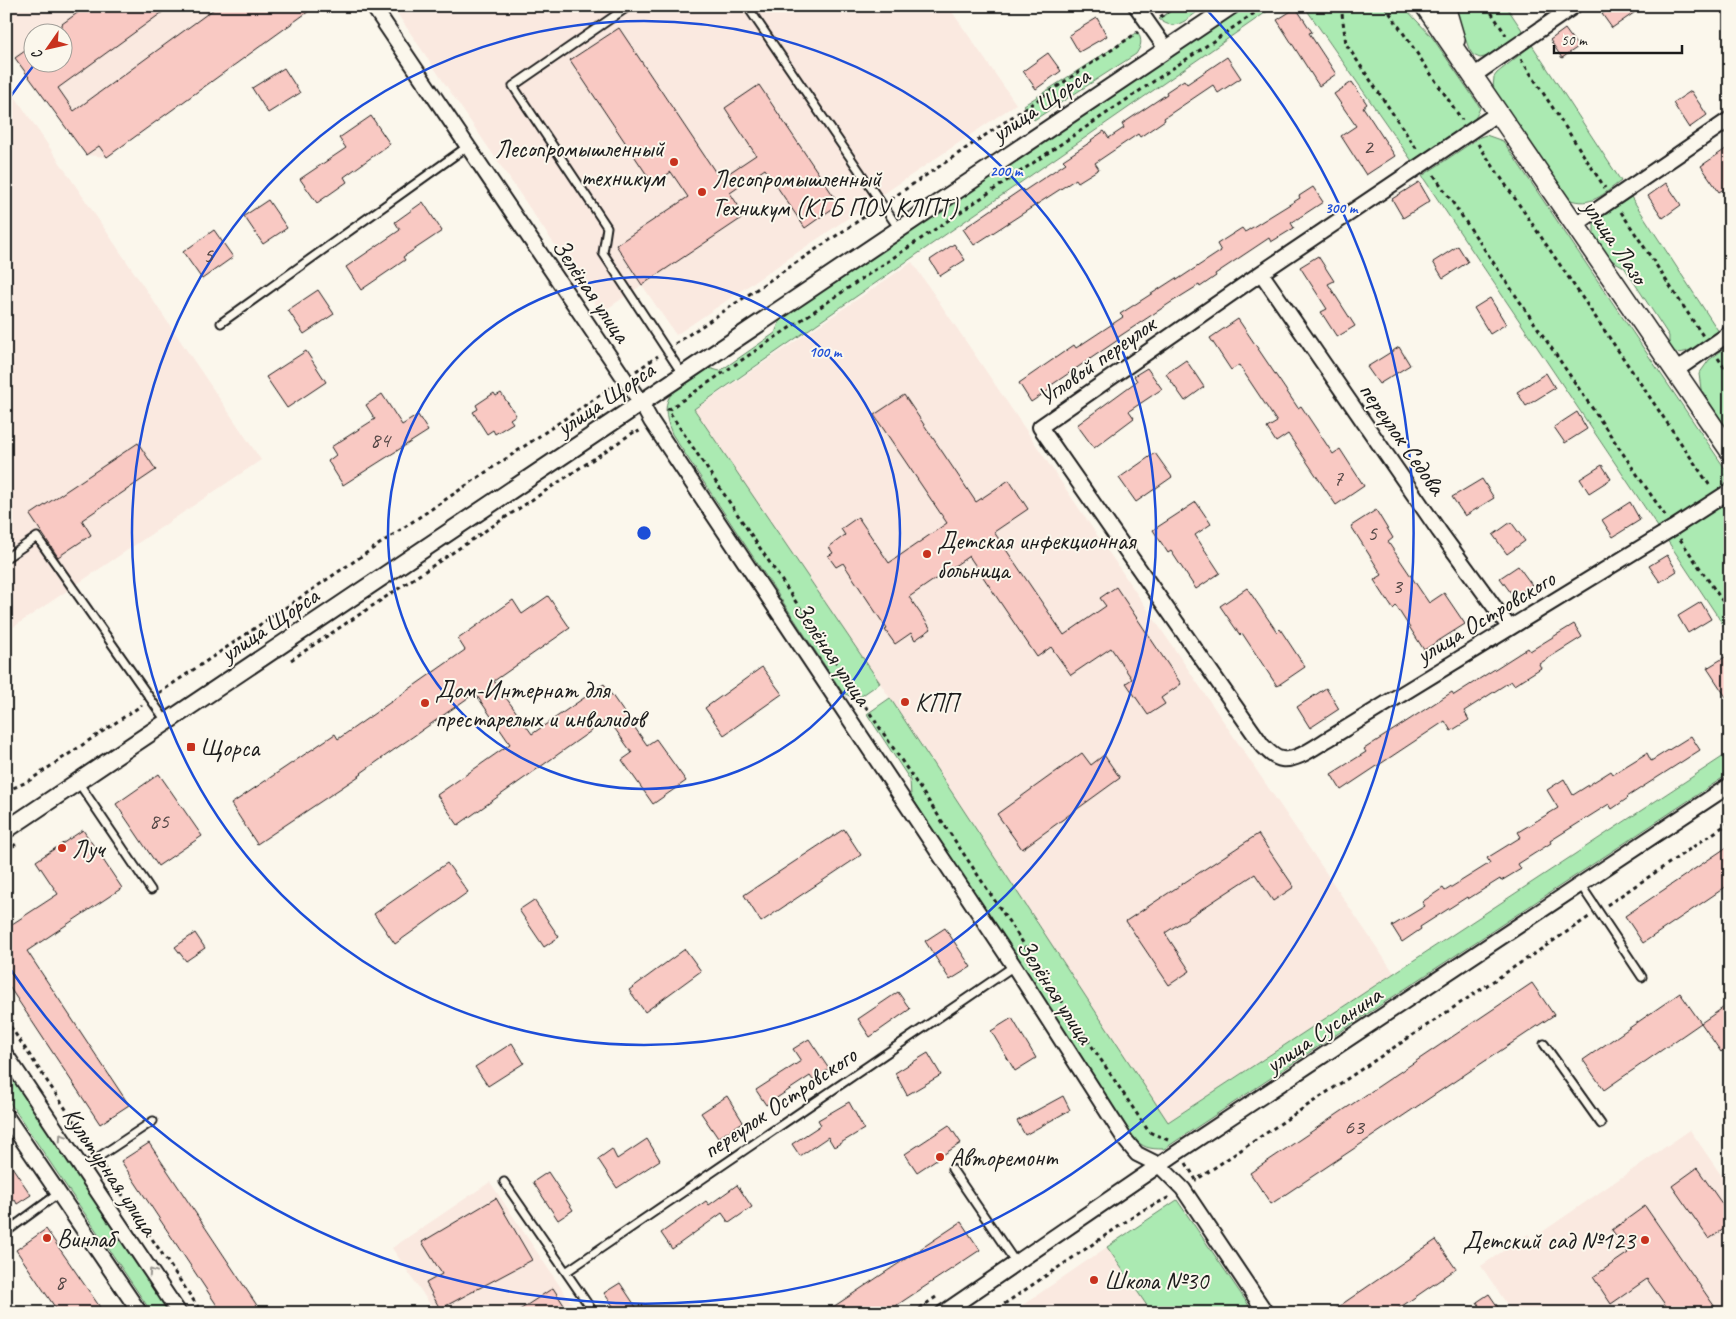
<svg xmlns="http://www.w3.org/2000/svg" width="1736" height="1319" font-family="Caveat,sans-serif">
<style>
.built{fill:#fae9e0;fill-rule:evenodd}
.green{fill:#abeab2;stroke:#648367}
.building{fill:#f9c9c3;stroke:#1c1c1c}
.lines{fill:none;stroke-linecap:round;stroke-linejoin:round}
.service-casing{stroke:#1c1c1c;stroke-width:11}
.minor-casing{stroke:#1c1c1c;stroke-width:18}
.tertiary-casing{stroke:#1c1c1c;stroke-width:20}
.secondary-casing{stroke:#1c1c1c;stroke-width:22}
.path{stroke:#1c1c1c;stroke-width:3;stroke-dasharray:4 4;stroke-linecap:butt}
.service{stroke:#fbf7ec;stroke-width:7}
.minor{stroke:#fbf7ec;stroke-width:14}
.tertiary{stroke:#fbf7ec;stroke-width:16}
.secondary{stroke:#fbf7ec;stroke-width:19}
.oneway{stroke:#97948e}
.ring{fill:none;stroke:#1d4ed8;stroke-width:2.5}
.poi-dot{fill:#c8321e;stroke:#fbf7ec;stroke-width:2}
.labels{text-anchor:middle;stroke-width:4;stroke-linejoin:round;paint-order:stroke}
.number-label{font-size:22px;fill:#534746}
.street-label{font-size:25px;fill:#1c1c1c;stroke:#fbf7ec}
.poi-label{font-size:25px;fill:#1c1c1c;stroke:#fbf7ec;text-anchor:start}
.centre{fill:#1d4ed8;stroke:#fbf7ec;stroke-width:2.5}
.ring-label{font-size:15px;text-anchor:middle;font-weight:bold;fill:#1d4ed8;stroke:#fbf7ec;stroke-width:4;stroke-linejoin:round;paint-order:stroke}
</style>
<rect width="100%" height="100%" fill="#fbf7ec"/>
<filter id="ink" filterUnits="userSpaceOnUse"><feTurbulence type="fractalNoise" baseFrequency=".02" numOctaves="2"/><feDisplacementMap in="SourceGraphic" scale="10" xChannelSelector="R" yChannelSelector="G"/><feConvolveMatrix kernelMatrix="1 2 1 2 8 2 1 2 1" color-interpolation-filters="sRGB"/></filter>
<g filter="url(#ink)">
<path class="built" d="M6,6H315L107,157L86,155L15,58L6,44ZM32,32H62V62H32Z
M392,6H948L1016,104L676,335L642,285L601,313Z
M6,83L261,460L6,632Z
M912,262L1394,973L1167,1122L884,689L694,410Z
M1690,1130L1730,1188V1313H1513L1481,1266L1528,1234L1532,1239Z
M490,1182L578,1313H436L392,1248Z
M1107,1247L1152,1313H1011Z"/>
<path class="green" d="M1178,6H1205C1189,17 1176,34 1159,19Z
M1247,6H1275L694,409L880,683L857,699L843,693L672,434C655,393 677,388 708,368L720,371L775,333L781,318Z
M1304,6H1403L1432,37L1478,104L1480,108L1475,119L1412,161Z
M1454,6H1506L1524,33L1489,56L1480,58L1473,55L1469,49Z
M1138,32C1142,41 1142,45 1136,54L1034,120L1024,105Z
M1532,45L1621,181C1603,194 1591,208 1568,199L1493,88L1494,77L1497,73Z
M1486,135L1503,141L1726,470C1726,478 1726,484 1720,491L1660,530L1422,176L1480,137Z
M1631,197L1719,332C1707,340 1667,372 1669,336L1624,267L1608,258L1594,238V224L1596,220Z
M1728,346L1730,348V433L1701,389L1699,374L1709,360Z
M1727,501H1730V635L1667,540Z
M890,698L1168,1122L1730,752V773L1164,1149C1148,1149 1144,1148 1132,1137L911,796L910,780L867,714Z
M6,1068L171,1313H152L6,1097Z
M1177,1200L1254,1313H1152L1107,1247Z"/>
<path class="building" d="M87,6H171L58,88L74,111L218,6H316L107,157L99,146L86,155L15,58L32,46V62H62V24Z
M1613,6H1644L1612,28L1602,14Z
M1296,8L1312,32L1309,33L1336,74L1319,86L1277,20Z
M1097,18L1107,36L1079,52L1069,35Z
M619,28L720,179L756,155L725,108L759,85L839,204L805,228L765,169L730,193L745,216L642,285L616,245L688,197L671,172L653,184L570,60Z
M1565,29L1578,47L1562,58L1550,40Z
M1048,53L1061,71L1036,89L1023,71Z
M1227,57L1241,78L1218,93L1213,85L1164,118L1165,120L1140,137L1138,134L1095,163L1099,169L1078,182L1076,179L974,245L963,229L1022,189L1024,191L1066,163L1063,160L1092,141L1091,140L1104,131L1109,138L1124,128L1122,124L1167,94L1166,92L1184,80L1187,84Z
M284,68L300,93L268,113L252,88Z
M1352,82L1367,104L1363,107L1395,156L1366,175L1341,136L1356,126L1334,94Z
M1691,91L1707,115L1689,128L1673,103Z
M371,116L390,144L344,177L347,182L317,203L300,179L346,148L339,138Z
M1730,146V185L1719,192L1701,166Z
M1419,182L1430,201L1403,218L1392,199Z
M1666,183L1681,205L1663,218L1648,196Z
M1313,187L1323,202L1291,223L1294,228L1271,242L1269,238L1215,274L1216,276L1200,287L1199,285L1170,303L1117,338L1118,340L1050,386L1052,388L1031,402L1019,383L1074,345L1076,348L1123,317L1120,314L1145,298L1176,278L1177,280L1221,251L1217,244L1242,228L1245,232L1300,198L1299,196Z
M268,200L287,228L263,244L244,216Z
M423,202L442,231L403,257L405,260L361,290L346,267L400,230L395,222Z
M214,230L233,257L202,279L183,252Z
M954,244L965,260L940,276L930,260Z
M1458,246L1468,262L1443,278L1433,262Z
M1318,256L1334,281L1328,284L1355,326L1337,337L1321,312L1327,309L1300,267Z
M318,290L334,314L304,334L288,310Z
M1490,298L1506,324L1490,334L1474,308Z
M1238,319L1298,408L1301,406L1333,454L1340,449L1364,486L1336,505L1288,434L1276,442L1267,428L1277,422L1239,365L1231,370L1210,338Z
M1399,347L1410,365L1379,384L1367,367Z
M306,351L326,382L287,408L266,377Z
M1186,360L1204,387L1185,401L1166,374Z
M1147,368L1162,389L1129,411L1134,418L1094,448L1077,425L1137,381L1134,376Z
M1546,373L1555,388L1526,406L1517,392Z
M494,393L496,396L501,393L516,415L510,419L513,423L495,434L493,430L487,434L473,412L478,409L476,405Z
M382,394L402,425L418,415L428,431L343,485L328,461L336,455L331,447L375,419L366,405Z
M904,395L976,502L1009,480L1028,509L994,532L1064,635L1106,606L1100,598L1116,587L1181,684L1161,698L1165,704L1148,715L1126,683L1132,679L1111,648L1071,675L1051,647L1037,657L969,556L909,597L931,629L915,640L911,633L895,644L885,630L887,629L843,563L836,567L828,556L833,553L829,547L845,535L841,529L858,517L889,563L947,523L874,415Z
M1577,412L1587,429L1565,443L1554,427Z
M138,443L156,470L82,520L91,535L58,557L30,515Z
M1155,453L1172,477L1136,502L1119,478Z
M1602,465L1611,479L1589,493L1580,479Z
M1482,479L1494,498L1465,516L1452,497Z
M1196,502L1211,524L1195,535L1220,573L1196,589L1171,551L1168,553L1153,530Z
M1630,502L1640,520L1613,537L1602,520Z
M1376,510L1393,538L1388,542L1429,603L1444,593L1465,624L1424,650L1396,606L1393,609L1374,580L1382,575L1351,526Z
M1511,522L1525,541L1507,554L1493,535Z
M1667,555L1677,571L1660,582L1649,566Z
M1518,566L1532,585L1514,597L1500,578Z
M1247,588L1277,632L1280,629L1305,667L1277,686L1242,633L1240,635L1220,606Z
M548,596L570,628L494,681L532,734L604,684L647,745L656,739L686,781L653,804L622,760L632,753L608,719L458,825L437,795L510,744L475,693L361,773L362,774L257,844L231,804L335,734L338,739L465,650L458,639L513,600L522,614Z
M1701,602L1711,619L1688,633L1678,616Z
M1574,624L1582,637L1539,664L1541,668L1514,685L1511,681L1464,711L1469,720L1451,731L1445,721L1341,790L1331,774L1366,752L1364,749L1452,692L1454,695L1528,648L1530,651Z
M1730,654V703L1707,668Z
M762,667L782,694L724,735L705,708Z
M1326,688L1339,709L1310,728L1297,707Z
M1691,736L1700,750L1627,797L1628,798L1612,809L1609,804L1550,841L1551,843L1518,864L1521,869L1501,881L1500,879L1468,899L1467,897L1420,927L1421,929L1402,942L1392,926L1425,906L1422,902L1443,888L1445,891L1490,863L1487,858L1521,837L1518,832L1558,808L1547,790L1564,779L1573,795L1611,771L1613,774L1647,753L1651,761Z
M1082,753L1091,765L1104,755L1120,778L1022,849L997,814Z
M159,774L202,836L158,866L116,804Z
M844,829L861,855L761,922L744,895Z
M83,830L122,888L27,951L129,1105L100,1124L6,982V928L58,894L36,861Z
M1258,834L1294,887L1273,901L1255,874L1165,933L1190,971L1169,985L1126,921Z
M1730,845V884L1643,943L1625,916Z
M447,863L468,892L395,944L374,914Z
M534,900L559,937L544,947L519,910Z
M945,928L971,967L950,980L925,941Z
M195,933L205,948L186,961L175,947Z
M685,949L701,971L645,1012L629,990Z
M1532,983L1554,1015L1271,1204L1250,1173Z
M898,992L910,1009L870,1037L858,1019Z
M1680,993L1701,1023L1604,1090L1583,1060Z
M1730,1003V1045L1721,1052L1701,1023Z
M1012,1018L1036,1058L1015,1071L991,1031Z
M809,1039L829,1069L813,1080L810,1076L766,1105L756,1090L801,1061L793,1049Z
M512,1043L524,1063L488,1086L475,1067Z
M928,1053L941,1075L907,1095L895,1073Z
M727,1096L743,1122L718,1138L701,1113Z
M1063,1096L1070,1110L1025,1135L1017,1121Z
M849,1102L864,1129L834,1147L828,1137L800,1156L792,1144L821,1125L818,1120Z
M949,1125L961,1143L917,1172L905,1154Z
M647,1139L660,1160L617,1188L598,1159L612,1149L617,1159Z
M149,1143L177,1185L262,1313H222L121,1161Z
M6,1158L31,1195L17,1204L15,1200L6,1206Z
M1697,1168L1730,1215V1225L1709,1239L1672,1186Z
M548,1172L573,1210L558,1220L533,1182Z
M737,1185L752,1207L729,1223L722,1213L672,1249L661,1233L706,1201L709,1205Z
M496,1198L532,1260L440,1309L426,1283L442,1274L422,1242Z
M1645,1206L1663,1232L1719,1313H1671L1647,1279L1611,1304L1593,1277L1628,1253L1612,1230Z
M961,1222L980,1250L885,1313H824Z
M46,1229L104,1313H59L16,1250Z
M1436,1240L1456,1269L1392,1313H1329Z
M620,1283L640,1313H618L604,1293Z
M553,1288L569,1313H515Z
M1489,1294L1502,1313H1484L1477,1302Z"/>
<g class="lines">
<defs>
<path id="service" d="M629,6L513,86L607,227L603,253L683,375
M747,6L899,229
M221,323L468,146
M6,558L37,537L166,721
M78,782L151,890
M1580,884L1642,977
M1544,1044L1601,1124
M82,1168L153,1121
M952,1169L1016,1263
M504,1182L594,1313
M6,1232L59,1193
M566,1272L1014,966"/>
<path id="minor" d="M373,6L641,403L651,421L1014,966L1126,1141L1137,1154L1159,1165L1183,1189L1266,1313
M1136,6L1167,50
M1473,76L1574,6
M1498,113L1261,273L1040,427L1262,745C1267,750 1274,758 1282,759C1298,761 1317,745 1330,738L1673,528L1730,491
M1575,225L1730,119
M1261,273L1439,531L1509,627
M1675,371L1730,333
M6,1055L179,1313
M6,1116L140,1313
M943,1313L1178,1152L1730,785"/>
<path id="tertiary" d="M6,830L1231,6"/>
<path id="secondary" d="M1425,6L1730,451
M1445,6L1455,40"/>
</defs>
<use href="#service" class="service-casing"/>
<use href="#minor" class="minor-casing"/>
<use href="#tertiary" class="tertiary-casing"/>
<use href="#secondary" class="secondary-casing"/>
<path class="path" d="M1341,6L1346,44L1418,151
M1385,6L1462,120
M1487,6L1506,35
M1160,17L1176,6
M1521,59L1605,188
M1478,144L1710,486
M1434,175L1666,517
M891,199L1138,32
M1621,212L1703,336
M675,344L873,211
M1718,358L1730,376
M636,371L658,356
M1680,539L1730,612
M291,660L637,430L639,433
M159,693L612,387
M6,791L27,782L142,705
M6,851L16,844
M1607,905L1730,822
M6,1020L92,1148
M1168,1140L1149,1132L668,410L1265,6
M1186,1163L1196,1180L1589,917
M103,1166L202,1313
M913,1313L936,1297
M991,1313L1143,1210L1170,1197"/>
<use href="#service" class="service"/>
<use href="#minor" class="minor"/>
<use href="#tertiary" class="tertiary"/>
<use href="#secondary" class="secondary"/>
</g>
<defs><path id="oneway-chevron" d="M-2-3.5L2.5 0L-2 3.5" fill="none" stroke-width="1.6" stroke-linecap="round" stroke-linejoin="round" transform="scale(1.25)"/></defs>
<g class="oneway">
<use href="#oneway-chevron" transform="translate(62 1137) rotate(-124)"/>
<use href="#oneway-chevron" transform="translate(152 1272) rotate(-124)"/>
</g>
</g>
<g class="ring">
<circle cx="644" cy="533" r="256"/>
<circle cx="644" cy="533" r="512"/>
<path d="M6 103A769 769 0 0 1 34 65M1206 9A769 769 0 1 1 6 963"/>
</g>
<g class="poi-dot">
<circle cx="674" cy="162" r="5"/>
<circle cx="702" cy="192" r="5"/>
<circle cx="927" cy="554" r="5"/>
<circle cx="905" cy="702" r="5"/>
<circle cx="425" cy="703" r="5"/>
<rect x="186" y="742" width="10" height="10" rx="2.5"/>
<circle cx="62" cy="848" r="5"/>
<circle cx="940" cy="1157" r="5"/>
<circle cx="47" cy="1238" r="5"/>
<circle cx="1645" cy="1240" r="5"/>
<circle cx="1094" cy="1280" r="5"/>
</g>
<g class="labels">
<g class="number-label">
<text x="1368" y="154">2</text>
<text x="208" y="262">5</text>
<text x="380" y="447">84</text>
<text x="1338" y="485">7</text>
<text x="1372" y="540">5</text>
<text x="1397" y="593">3</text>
<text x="159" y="828">85</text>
<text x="1354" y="1134">63</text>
<text x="60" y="1289">8</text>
</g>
<g class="street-label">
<text transform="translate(1040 104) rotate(-34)" y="9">улица Щорса</text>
<text transform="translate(1616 241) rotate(56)" y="9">улица Лазо</text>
<text transform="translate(592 290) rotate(56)" y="9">Зелёная улица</text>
<text transform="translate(1096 360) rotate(-35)" y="9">Угловой переулок</text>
<text transform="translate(605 398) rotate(-34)" y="9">улица Щорса</text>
<text transform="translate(1403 438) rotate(55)" y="9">переулок Седова</text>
<text transform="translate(1485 616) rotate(-31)" y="9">улица Островского</text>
<text transform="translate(269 624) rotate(-34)" y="9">улица Щорса</text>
<text transform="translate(833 653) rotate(56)" y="9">Зелёная улица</text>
<text transform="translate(1056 991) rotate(57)" y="9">Зелёная улица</text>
<text transform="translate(1323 1029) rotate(-34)" y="9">улица Сусанина</text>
<text transform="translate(779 1102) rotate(-34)" y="9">переулок Островского</text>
<text transform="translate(111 1171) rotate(56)" y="9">Культурная улица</text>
</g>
<g class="poi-label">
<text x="664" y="157" text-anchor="end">Лесопромышленный<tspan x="664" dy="29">техникум</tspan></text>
<text x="712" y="187">Лесопромышленный<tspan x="712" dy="29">Техникум (КГБ ПОУ КЛПТ)</tspan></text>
<text x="937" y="549">Детская инфекционная<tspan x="937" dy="29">больница</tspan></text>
<text x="435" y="698">Дом-Интернат для<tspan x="435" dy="29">престарелых и инвалидов</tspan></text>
<text x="915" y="711">КПП</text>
<text x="201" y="756">Щорса</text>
<text x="72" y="857">Луч</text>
<text x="950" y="1166">Авторемонт</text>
<text x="57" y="1247">Винлаб</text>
<text x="1635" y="1249" text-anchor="end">Детский сад №123</text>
<text x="1104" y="1289">Школа №30</text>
</g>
</g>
<circle cx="644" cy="533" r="8" class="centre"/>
<g class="ring-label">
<text x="1006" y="176">200 m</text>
<text x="1341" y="213">300 m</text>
<text x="825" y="357">100 m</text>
</g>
<rect width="1736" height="1319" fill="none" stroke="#fbf7ec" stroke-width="25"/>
<rect x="12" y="12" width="1711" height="1294" fill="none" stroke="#1c1c1c" stroke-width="2" filter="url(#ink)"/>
<g transform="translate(48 48) rotate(236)"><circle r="24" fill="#fbf7ec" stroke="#a29f99"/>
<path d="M0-4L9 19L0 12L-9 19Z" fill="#c8321e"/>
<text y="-8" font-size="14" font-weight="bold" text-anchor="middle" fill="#1c1c1c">С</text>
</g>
<path d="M1554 45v8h128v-8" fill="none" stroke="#1c1c1c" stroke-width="2.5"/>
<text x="1561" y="45" font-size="15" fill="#1c1c1c" stroke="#fbf7ec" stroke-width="4" paint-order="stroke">50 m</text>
</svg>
